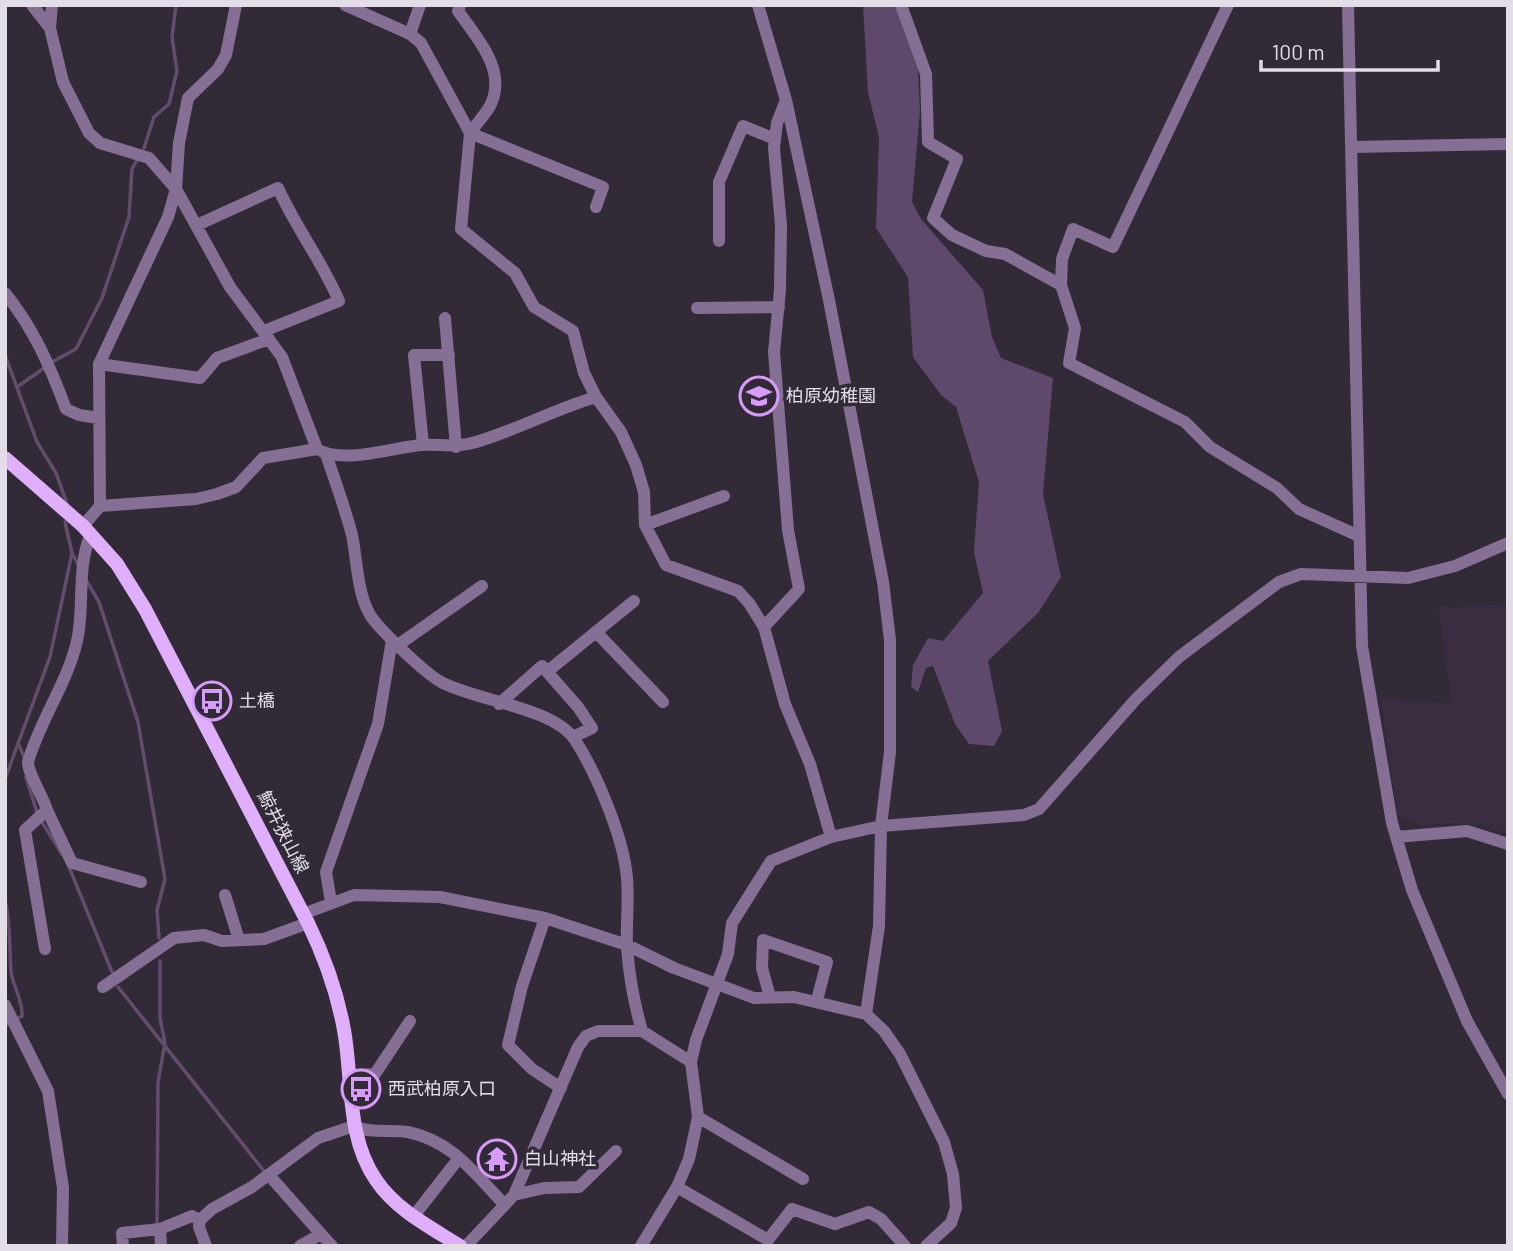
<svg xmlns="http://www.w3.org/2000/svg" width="1513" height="1251" font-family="Barlow,'Noto Sans JP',sans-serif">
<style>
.built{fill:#3a2d42}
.green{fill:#5e486b}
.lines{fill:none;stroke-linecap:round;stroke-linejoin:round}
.stream{stroke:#624e6c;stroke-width:3.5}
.minor{stroke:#866f94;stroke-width:12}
.major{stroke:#dfaffc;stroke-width:14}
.labels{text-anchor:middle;stroke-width:7;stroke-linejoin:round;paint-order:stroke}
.poi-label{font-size:18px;fill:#e3dde7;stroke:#332a38;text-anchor:start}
.street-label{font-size:18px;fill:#e3dde7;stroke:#332a38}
</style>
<rect width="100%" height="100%" fill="#332a38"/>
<path class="built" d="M1484,604L1508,606V834L1484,825L1442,823L1422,826L1397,815L1381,697L1452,704L1438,605L1454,608Z"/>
<path class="green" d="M863,5H896L918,70L920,111L912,202L921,219L983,290L992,337L1001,358L1053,378L1043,494L1061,577L1038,613L988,661L1002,731L994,746L969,744L955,724L933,666L926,668L918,692L911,687L913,665L928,638L943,641L983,593L974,552L979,482L956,407L941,395L913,357L908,277L876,228L879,138L868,92Z"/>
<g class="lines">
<path class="stream" d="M144,148L154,117L169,104L177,71L172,37L176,5
M5,355L37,442L56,473L67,504
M52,362L76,349L102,298L129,217L132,169L137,160
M17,387L47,366
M65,522L72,553L79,566
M86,580L99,602L138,722L165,879L157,910L159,938
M18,743L25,759
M26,777L38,816
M5,779L50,657L72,553
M40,819L62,854
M69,867L112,972
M5,899C11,927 9,945 11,972C13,987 23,1000 22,1016L5,1026
M118,987L264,1171
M157,1224L158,1082L165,1043L160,1018V961"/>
<path class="minor" d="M32,5L50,28
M52,5L50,28L63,82L89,133L100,143L149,158L176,189L230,287L282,357L317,449
M345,5L410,34L421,43L470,133L461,229L515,273L534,307L573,331L584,373L596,397
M460,5L458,11C477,38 508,71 490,106C485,115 476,124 470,133L603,187L596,207
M758,5L786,100L829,300L883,582L890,640V752L881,826L879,926L866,1014
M901,5L926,74L928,142L957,159L933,218L952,235L986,251L1005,254L1061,285L1062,259L1073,229L1113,247L1228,5
M1348,5L1362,646L1392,823L1412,890L1467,1021L1508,1094
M410,34L420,5
M1351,147L1508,144
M197,225L278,188C296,228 322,261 339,301L264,331
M719,241V182L743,126L775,139
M1061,285L1075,328L1069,363L1185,422L1210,447L1277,488L1299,509L1359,536
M5,293C34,329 50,366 66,409L79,415L99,418
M697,308L779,307
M445,318L456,447
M99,364L200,378L217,358L269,339
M423,445L414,355H449
M326,454C335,481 345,508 352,535C357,559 357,591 369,613C377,628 425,673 441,682C476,701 553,707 575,740C597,774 624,839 627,878C629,901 626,924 627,947C629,976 634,1003 642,1031
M100,506L196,499L217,494L236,487L263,458L317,449C343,465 393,447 422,445C441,444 457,448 476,442C517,430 555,409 596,397L621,432L636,465L644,492L645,525L666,565L738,591L749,603L764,627L785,704L810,764L831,837
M645,525L724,496
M83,526L100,506L99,364L168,217L176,189L179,143L188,98L218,69L226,55L236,5
M764,627L799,589L788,530L774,352L780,290L781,225L774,148L777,123L786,100
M596,632L663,702
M398,645L482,586
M548,671L634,601
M499,704L542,666L578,707L592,728L573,737
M47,810L72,863L141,882
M1396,837L1467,831L1508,844
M225,895L239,940
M331,902L326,872L378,724L392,640
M303,914L354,895L440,897L545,918L627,945L674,968L754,998L794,997L866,1014L884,1031L900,1054L944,1142L953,1174L956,1208L951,1223L926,1246
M545,918L522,986L508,1045L532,1069L561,1088
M45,949L25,830L47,810C43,796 28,774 28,762C40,720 67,684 77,641C85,606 76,568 91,534
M103,987L174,938L204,935L222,941L264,939L308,923
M770,997L762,968L763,940L827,962L817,1000
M5,1005L48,1091L63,1188L62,1246
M350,1075L375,1074L410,1021
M698,1117L803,1179
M269,1175L321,1234
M677,1187L768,1240L792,1209L835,1224L869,1212L881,1219L905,1246
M514,1195L544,1188L579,1187L616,1151
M413,1217L459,1158
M160,1229L161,1246
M123,1246L122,1233L160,1229L192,1216L200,1220
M206,1246L199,1227L200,1220L212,1209L252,1187L318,1138L354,1126C371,1134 390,1129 408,1132C452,1141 474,1173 504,1204
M300,1246L321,1234L332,1246
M466,1246L514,1195L578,1047L586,1036L598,1031H642L691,1062
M641,1246L677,1187L689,1159L698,1117L691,1062L696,1040L728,954L732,923L771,861L831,837L881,826L1024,815L1039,809L1136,699L1179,657L1279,582L1301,574L1408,578L1455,566L1508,543"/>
<path class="major" d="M5,458L83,526L117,564L145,609L308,923C325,958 337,991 344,1030C353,1080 346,1137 376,1180C396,1210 430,1227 460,1246"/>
</g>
<defs>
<symbol id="school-ring" viewBox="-11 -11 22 22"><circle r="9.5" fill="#332a38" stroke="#d79bf9" stroke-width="1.5"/><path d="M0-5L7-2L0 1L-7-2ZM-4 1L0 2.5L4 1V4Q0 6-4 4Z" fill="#d79bf9"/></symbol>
<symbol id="bus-ring" viewBox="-11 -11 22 22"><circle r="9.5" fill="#332a38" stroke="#d79bf9" stroke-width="1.5"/><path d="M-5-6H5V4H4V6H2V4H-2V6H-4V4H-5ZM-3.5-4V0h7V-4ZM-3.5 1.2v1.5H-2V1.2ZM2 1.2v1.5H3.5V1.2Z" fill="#d79bf9"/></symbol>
<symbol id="temple-ring" viewBox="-11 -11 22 22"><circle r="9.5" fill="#332a38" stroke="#d79bf9" stroke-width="1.5"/><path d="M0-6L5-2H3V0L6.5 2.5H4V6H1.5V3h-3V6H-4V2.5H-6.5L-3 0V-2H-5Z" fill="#d79bf9"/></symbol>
</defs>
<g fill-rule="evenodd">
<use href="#school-ring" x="737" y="374" width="44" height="44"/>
<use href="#bus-ring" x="190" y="679" width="44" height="44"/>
<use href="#bus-ring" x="339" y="1067" width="44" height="44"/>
<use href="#temple-ring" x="475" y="1137" width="44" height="44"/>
</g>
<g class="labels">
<g class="poi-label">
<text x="786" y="402">柏原幼稚園</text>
<text x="239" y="707">土橋</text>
<text x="388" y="1095">西武柏原入口</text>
<text x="524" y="1165">白山神社</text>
</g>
<g class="street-label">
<text transform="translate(283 832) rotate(63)" y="6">鯨井狭山線</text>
</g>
</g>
<rect width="1513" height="1251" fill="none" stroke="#e3dde7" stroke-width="14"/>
<path d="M1261 60v10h177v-10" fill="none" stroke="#e3dde7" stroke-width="3.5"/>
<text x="1272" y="60" font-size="21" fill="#e3dde7" stroke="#332a38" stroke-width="5" paint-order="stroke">100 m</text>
</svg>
